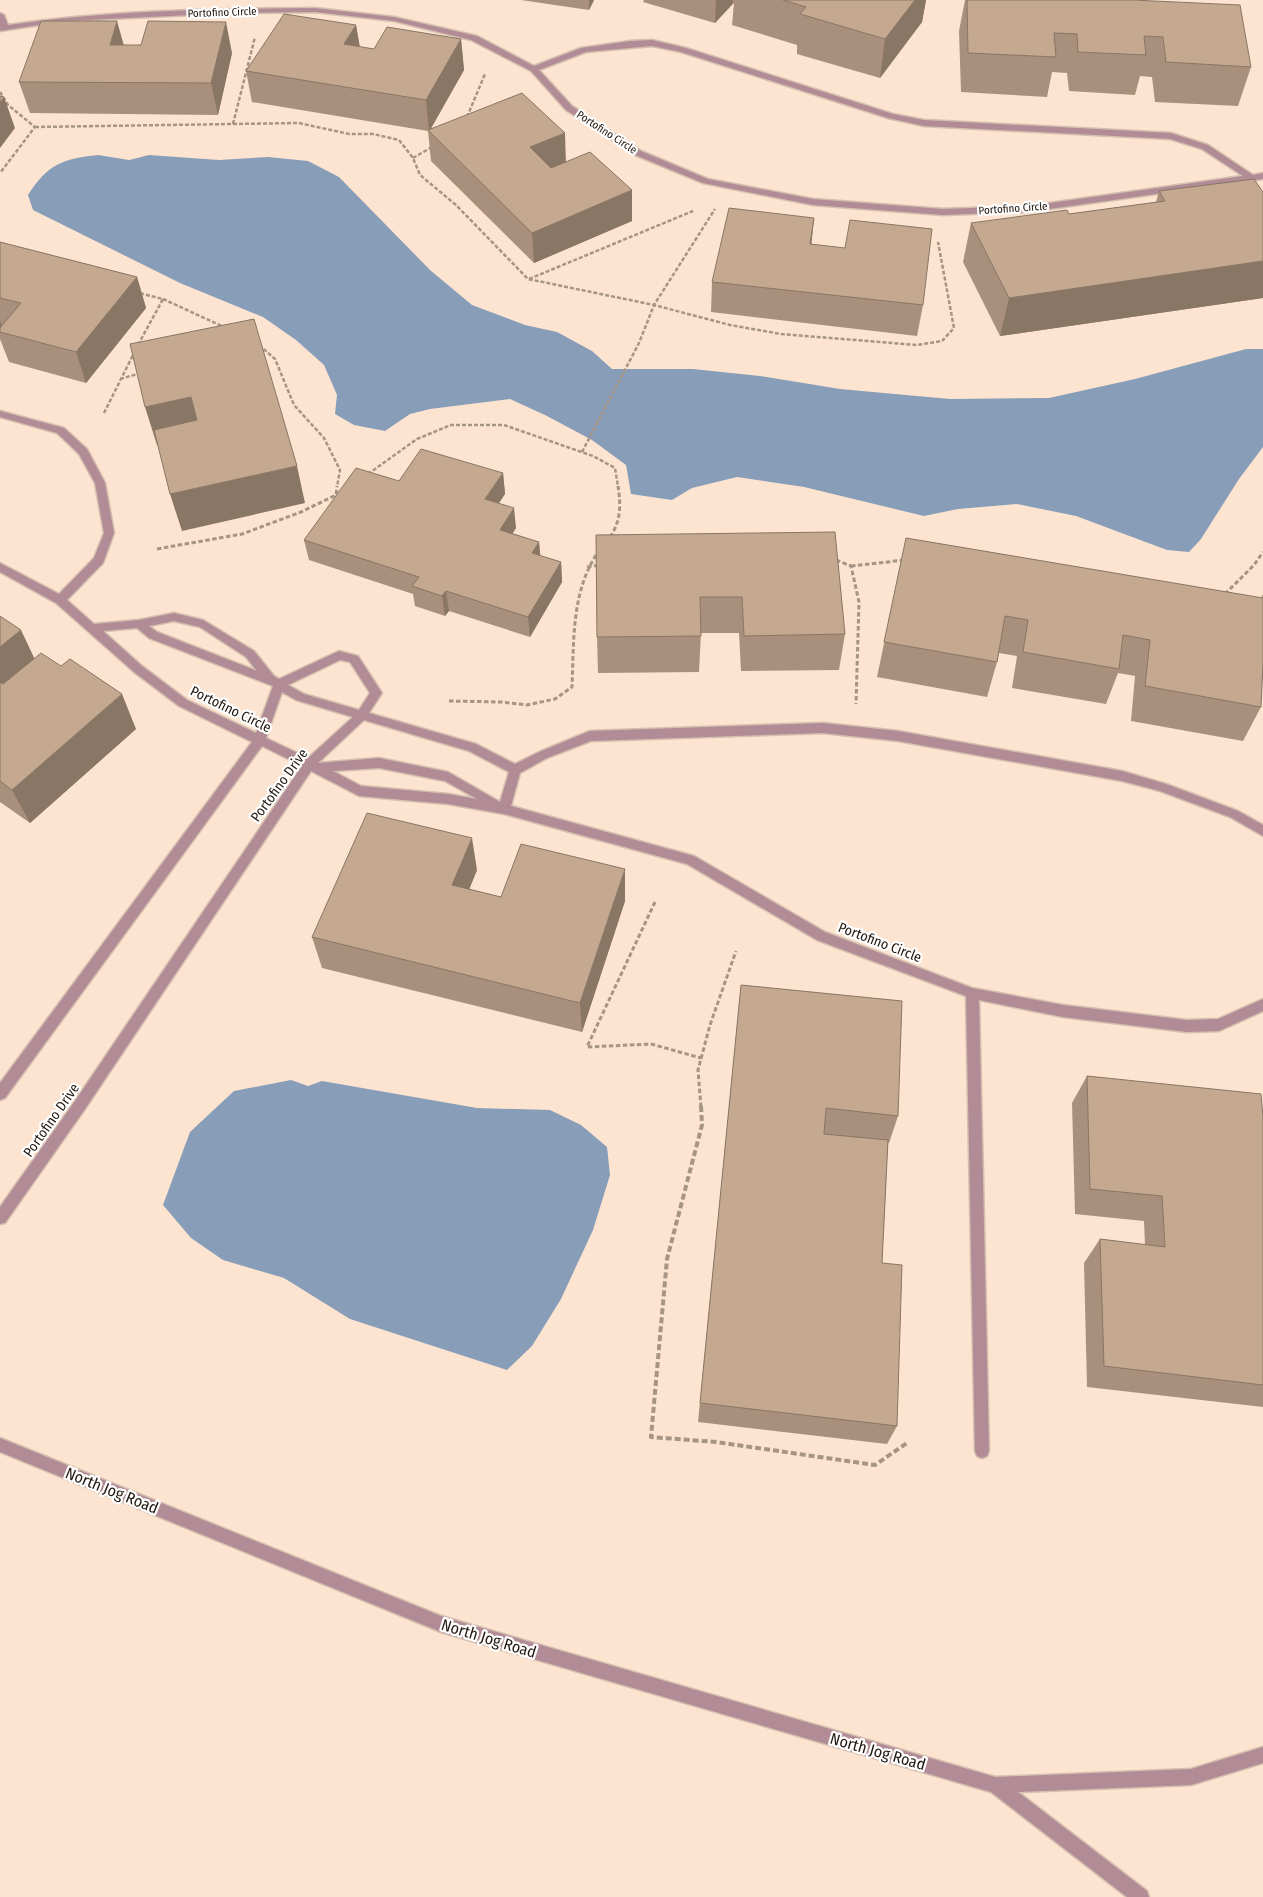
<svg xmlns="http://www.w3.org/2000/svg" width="1263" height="1897" font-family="'Fira Sans Condensed',sans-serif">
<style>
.water{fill:#889db8}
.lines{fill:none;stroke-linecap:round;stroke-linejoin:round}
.minor-casing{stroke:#d5bfae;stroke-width:3}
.path-far2{stroke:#a69485;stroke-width:2.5;stroke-dasharray:4 2;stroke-linecap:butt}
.path-far1{stroke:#a69485;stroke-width:3;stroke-dasharray:4.5 2.5;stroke-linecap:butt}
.path{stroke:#a69485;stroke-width:4;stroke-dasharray:6 3;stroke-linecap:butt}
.minor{fill:#b18b96;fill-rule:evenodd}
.wall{fill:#a9907c}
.shaded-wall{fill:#897665}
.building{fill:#c4a890;stroke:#897665}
.labels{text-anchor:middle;stroke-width:4.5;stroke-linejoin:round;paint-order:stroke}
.far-street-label{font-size:11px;fill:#22180f;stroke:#fff}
.street-label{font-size:14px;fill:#22180f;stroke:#fff}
.near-street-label{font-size:16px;fill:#22180f;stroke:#fff}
</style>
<rect width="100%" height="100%" fill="#fce4d1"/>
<path class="water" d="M98,155L129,160L149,155L219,160L268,157L308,161L339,177L430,270L472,305L525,325L557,332L592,351L612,369H693L760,376L840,389L950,399L1049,398L1135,379L1246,349H1263V447L1239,479L1201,539L1189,552L1167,550L1076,516L1017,504L958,509L924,516L804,487L737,477L692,488L672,500L631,494L626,465L592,440L547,416L510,399L430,409L410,414L385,431L354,425L335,414L337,395L324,365L296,340L263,317L180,283L33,210L28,195C48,164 62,159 98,155Z
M291,1080L308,1086L322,1081L477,1108L550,1110L581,1125L607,1147L610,1175L593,1230L561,1299L532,1346L507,1370L350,1319L284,1278L223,1260L191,1238L163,1205L190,1132L234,1091Z"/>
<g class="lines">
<defs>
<path id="minor" d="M315,8L394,17L477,36L534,66L581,48L630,41L652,40L686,48L893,114L924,120L1171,133L1208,145L1253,175L1263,173V179L1028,212L943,215L813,205L703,183L635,155L566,110L531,71L471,40L394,21L315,12L233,13L66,21L0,31V13L4,15L8,25C109,10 213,9 315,8ZM652,46L681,52L888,118L924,126L1170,139L1202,149L1243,176L1028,206L943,209L813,199L708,179L641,151L572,106L539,70L586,52Z
M0,411L64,428L87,449L105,483L114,533L103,563L67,600L94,624L139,620L174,613L203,620L254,651L274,676L279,679L339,651L358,656L382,693L369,713L476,744L515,764L539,752L590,731L823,723L898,731L1122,771L1166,784L1238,811L1263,825V836L1230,817L1160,791L1122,781L898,741L823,733L591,741L547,758L520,773L511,806L694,856L825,932L972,988L1063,1005L1187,1020L1218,1019L1263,999V1011L1219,1031L1187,1032L1063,1017L979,1000L989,1451L987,1456L982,1458L977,1456L975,1451L966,996L817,940L687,864L504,814L448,804L359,796L311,771L85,1109L5,1223L0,1224V1207L75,1101L302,766L262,746L5,1098L0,1100V1083L252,742L179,706L134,672L56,603L0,572V563L59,594L94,558L104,533L95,483L79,454L57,433L0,417ZM174,621L200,627L246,657L257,671L157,632L149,626ZM137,628L149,638L273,686L256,733L187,700L142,666L103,631ZM340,660L350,662L370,693L359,710L304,694L288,685ZM282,692L296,700L353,717L308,758L266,738ZM364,720L469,751L509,772L500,802L448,772L379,758L318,763ZM379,768L445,781L477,799L448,794L361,786L333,771Z
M0,1438L441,1616L995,1777L1191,1769L1263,1747V1763L1191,1785L1018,1792L1147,1891L1149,1897H1127L991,1792L441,1632L0,1452Z"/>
</defs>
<use href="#minor" class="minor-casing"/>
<path class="path-far2" d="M0,92L8,105L35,127L0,173
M467,117L485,74
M233,124L255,37
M35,127L299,123L349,134H373L399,140L413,158L420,175L456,205L528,279L654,305L715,209
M413,158L432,147
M529,279L693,211
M163,299L224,327
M138,345L163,299L139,293
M259,345L275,359L294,405L324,438L340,470L337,487
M120,379L141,373
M104,413L134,353
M582,452L639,343L654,305L730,325L781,334L917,345L942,341L954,328L938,242
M368,474L417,439L451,425H504L593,456L615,468L618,487"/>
<path class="path-far1" d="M610,537C621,521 621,505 618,486
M157,549L242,534L301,512L336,495L337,486
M836,560L851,566L859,602L856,704
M851,566L905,560
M587,567L600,565
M1225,594L1254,565L1263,552
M449,701L502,702L527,705L555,699L572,687C574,641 571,592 598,552
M655,902L587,1047L651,1044L701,1058
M701,1107L698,1070L710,1025L736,951"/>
<path class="path" d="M701,1106L702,1125L667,1259L651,1437L716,1442L875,1465L907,1443"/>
<use href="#minor" class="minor"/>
</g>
<path class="wall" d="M521,0H594L589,10Z
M644,0H926L922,22L880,78L797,54V45L732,25L734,3L715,23L643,2Z
M965,0H1133L1251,67L1238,106L1155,102L1152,77L1140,76L1135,95L1069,91L1067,73L1052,72L1047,97L961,92L959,31Z
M356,25L360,47L374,49L461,39L464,70L431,128L566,162L632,190V221L534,263L431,161L428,131L252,102L246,71Z
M124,45L232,53L218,115L30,113L19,82Z
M1159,191L1263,192V298L1000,336L963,262L971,223L1069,214L1156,202Z
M814,218L811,244L923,305L917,336L711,312L712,282Z
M0,242L137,277L146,308L86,383L9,362L0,339Z
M503,473L505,494L498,503L516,528L512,533L539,542L540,556L561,562L562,582L530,637L449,611L445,616L415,606L413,594L309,560L304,540L399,481Z
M596,535L845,634L839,670L741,671L739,633H701L699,672L598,673L597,637Z
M906,538L1261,598L1263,594V664L1261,707L1243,741L1131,721L1135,676L1118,673L1106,704L1012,688L1017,656L999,653L997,662L987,697L877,677Z
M0,616L34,658L136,729L30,823L0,802Z
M477,870L469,889L501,897L625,901L582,1032L322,968L312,937Z
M741,985L898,1116L889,1143H888L882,1263L897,1426L887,1444L698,1422Z
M1087,1076L1263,1117V1407L1087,1387L1084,1263L1100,1239L1145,1245L1144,1221L1075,1214L1072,1103Z"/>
<path class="shaded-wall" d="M589,0H594L589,10Z
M716,0H733V3L715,23Z
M915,0H926L922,22L880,78L885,39Z
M117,21L126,53L110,45Z
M226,22L232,53L218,115L211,83Z
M356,25L361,56L344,44Z
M461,39L464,70L429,132L426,100Z
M4,97L15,128L0,148V103Z
M565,133L566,164L531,178L530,147Z
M632,190V221L534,263L532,233Z
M814,218L811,248L810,244Z
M1263,261V298L1000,336L1009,298Z
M137,277L146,308L86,383L76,352Z
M0,320L2,326L0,329Z
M191,397L202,435L157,445L145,407Z
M297,466L305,503L182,531L170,494Z
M503,473L505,494L488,520L485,499Z
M514,508L516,528L502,550L500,530Z
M539,542L541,562L532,553Z
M561,562L562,582L530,637L528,617Z
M446,591L449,611L445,616L442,596Z
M21,630L38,666L0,698V647Z
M122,694L136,729L30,823L12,790Z
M472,838L477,870L458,917L452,885Z
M625,869V901L582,1032L580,1003Z"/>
<path class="building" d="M783,0H915L885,39L800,14L806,7Z
M967,0H1133L1240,5L1251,67L1166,62L1163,37L1144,36L1146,55L1078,52L1077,34L1054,33L1056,57L968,53Z
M284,14L356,25L344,44L374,49L387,27L461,39L426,100L246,71Z
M41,21H117L110,45H141L148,21L226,22L211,83L19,82Z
M522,93L565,133L530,147L551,168L590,152L632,190L532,233L428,130Z
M0,96L4,97L0,103Z
M1254,179L1263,192V261L1009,298L971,223L1067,210L1069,214L1165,201L1159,191Z
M729,208L814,218L810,244L845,248L850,220L932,229L923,305L712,282Z
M0,242L137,277L76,352L0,332V328L21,303L0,298Z
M254,319L297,466L170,494L154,430L197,420L191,397L145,407L130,344Z
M421,449L503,473L485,499L514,508L500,530L539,542L532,553L561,562L528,617L446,591L442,596L412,586L419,577L304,540L356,468L399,481Z
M835,532L845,634L744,636L742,597H700L701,636L597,637L596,535Z
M906,538L1263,598V664L1261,707L1145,686L1150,640L1123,635L1119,669L1023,652L1028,620L1005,616L997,662L884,642Z
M0,616L21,630L0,647Z
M41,653L61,666L70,659L122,694L12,790L0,781V682L3,684Z
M367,813L472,838L452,885L501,897L521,844L625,869L580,1003L312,937Z
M741,985L902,1001L898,1116L826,1108L824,1134L888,1140L882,1263L902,1265L897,1426L700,1403Z
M1087,1076L1261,1094L1263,1117V1385L1104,1366L1100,1239L1165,1247L1162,1196L1090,1189Z"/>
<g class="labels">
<g class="far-street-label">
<text transform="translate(222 12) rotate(-2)" y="4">Portofino Circle</text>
<text transform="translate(607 132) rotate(33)" y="4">Portofino Circle</text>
<text transform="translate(1013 208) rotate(-4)" y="4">Portofino Circle</text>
</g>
<g class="street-label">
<text transform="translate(231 709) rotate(26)" y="5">Portofino Circle</text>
<text transform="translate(279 785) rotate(-54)" y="5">Portofino Drive</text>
<text transform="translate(880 942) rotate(21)" y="5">Portofino Circle</text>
<text transform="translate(51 1120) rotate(-55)" y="5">Portofino Drive</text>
</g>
<g class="near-street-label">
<text transform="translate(112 1490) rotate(22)" y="6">North Jog Road</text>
<text transform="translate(489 1638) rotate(17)" y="6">North Jog Road</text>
<text transform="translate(878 1751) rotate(16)" y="6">North Jog Road</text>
</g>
</g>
</svg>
